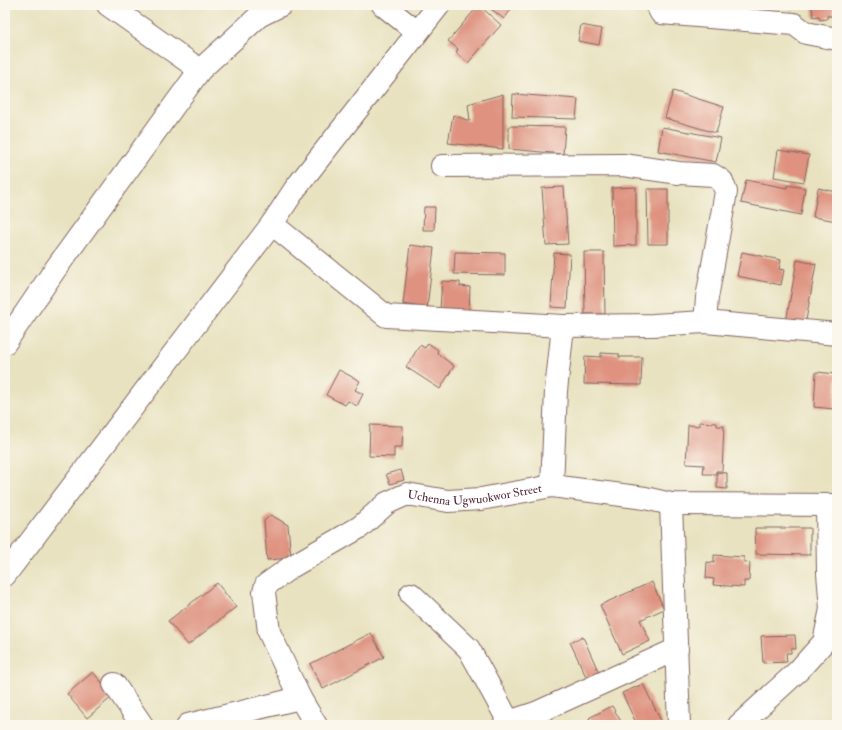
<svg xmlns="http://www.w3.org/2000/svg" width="842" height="730" font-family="'IM FELL Double Pica',serif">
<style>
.building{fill:#de927f}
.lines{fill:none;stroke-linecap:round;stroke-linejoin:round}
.minor-casing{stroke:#81635f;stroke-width:24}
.minor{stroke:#fff;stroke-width:22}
.labels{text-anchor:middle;stroke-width:4;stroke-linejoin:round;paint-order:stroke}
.street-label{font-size:12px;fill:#4a1f2b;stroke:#fbf7ec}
</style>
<rect width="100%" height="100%" fill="#fbf7ec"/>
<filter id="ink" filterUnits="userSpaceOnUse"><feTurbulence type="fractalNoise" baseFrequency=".025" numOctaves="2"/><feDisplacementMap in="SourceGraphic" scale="8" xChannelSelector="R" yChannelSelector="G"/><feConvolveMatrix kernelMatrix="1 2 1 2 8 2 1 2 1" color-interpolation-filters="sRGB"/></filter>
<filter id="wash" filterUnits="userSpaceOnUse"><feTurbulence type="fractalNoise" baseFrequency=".012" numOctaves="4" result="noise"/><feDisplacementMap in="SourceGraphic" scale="16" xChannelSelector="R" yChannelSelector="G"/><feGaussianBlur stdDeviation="0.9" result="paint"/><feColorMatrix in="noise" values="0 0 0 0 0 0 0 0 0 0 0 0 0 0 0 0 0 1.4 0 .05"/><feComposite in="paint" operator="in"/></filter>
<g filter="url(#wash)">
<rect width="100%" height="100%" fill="#e8e2c0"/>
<g id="blocks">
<path class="building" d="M479,5L501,25L468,63L456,53L458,49L448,41Z
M492,5H514L504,19L491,9L494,6Z
M812,5H833L834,16H827V19L820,20L819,16L813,17Z
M581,25L602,29L599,45L578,41Z
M673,91L724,107L716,133L665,118Z
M503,94V149L448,143L453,115L470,121L468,104Z
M513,94L578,99L576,119L512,117Z
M509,126L565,127L563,154L509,149Z
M662,127L721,138L716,162L658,151Z
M778,150L809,155L804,182L774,177Z
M746,180L787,188V185L805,188L801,215L741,203Z
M564,187L568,244L546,245L542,188Z
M636,187V245L613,246L612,188Z
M818,188L837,192V221L813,217Z
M647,189H668V244H648Z
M424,207H435L434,230H423Z
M410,245L434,248L427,308L403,304Z
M455,252L505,253V275L454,274Z
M584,252H604L605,314H585Z
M742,252L781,260L779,269L784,270L781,285L737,276Z
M554,253L570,254L567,308L551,307Z
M797,260L816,264L805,326L786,322Z
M442,281L460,282V286L470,287L469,311L440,309Z
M428,343L438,350L437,353L454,366L440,389L406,367L420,345L425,348Z
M601,353L619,354V357H642L641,385L584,384L585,356L601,357Z
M339,370L360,381L355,390L363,394L357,406L348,401L345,405L326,395Z
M816,372L837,374L834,409L814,407Z
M699,422L717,423V426H724L722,471H716V474H703L704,465L686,464L688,425L699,426Z
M370,425L403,426L402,447H394V457L369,456Z
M401,470L404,480L390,484L386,474Z
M717,472L727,473V489L717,488Z
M271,515L288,525L291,558L267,560L264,521Z
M755,528H810V555L756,554Z
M714,555L744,557V562L750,563L749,581H744V587L713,585L714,579L706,578L707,562L714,563Z
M652,582L664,609L640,620L650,641L622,654L600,605Z
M217,583L236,607L188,645L168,621Z
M371,633L384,657L323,689L310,664Z
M795,635L796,649H791V653H786L787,662L763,663L761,636Z
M583,637L600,675L588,681L570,642Z
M93,672L113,696L87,718L67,694Z
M643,684L663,725H637L622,693Z
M612,706L623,725H592L589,718Z"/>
</g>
</g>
<g filter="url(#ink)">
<use href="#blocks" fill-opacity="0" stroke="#81635f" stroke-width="1"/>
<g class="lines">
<defs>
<g id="minor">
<path d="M108,5L200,70"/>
<path d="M383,5L417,32"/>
<path d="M657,5L661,13L794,24L806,33L837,39"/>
<path d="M442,166L623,165L679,173L713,175L722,181L726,192L707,298L705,322"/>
<path d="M272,224L386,316L563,326L653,325L705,322L837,334"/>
<path d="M5,343L54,271L200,70L259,16L281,5"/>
<path d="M552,486L556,391L563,326"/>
<path d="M671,504L679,725"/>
<path d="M5,575L272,224L295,189L439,5"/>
<path d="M411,594L469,649L509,722"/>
<path d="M114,684L142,725"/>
<path d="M188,725L300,698"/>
<path id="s1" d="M316,725L300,698L269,632L264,592L266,585L291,567L360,527L387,503L407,494L448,501L481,499L552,486L645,498L671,504L837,505"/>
<path d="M504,725L509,722L536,713L677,649"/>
<path d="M739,725L798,671L824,642L831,609L828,573L827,505"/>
</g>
</defs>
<use href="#minor" class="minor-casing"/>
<use href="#minor" class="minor"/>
</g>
</g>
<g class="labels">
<g class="street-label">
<text dy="4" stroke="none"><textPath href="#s1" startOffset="389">Uchenna Ugwuokwor Street</textPath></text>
</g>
</g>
<rect width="842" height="730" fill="none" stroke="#fbf7ec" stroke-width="20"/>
</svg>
